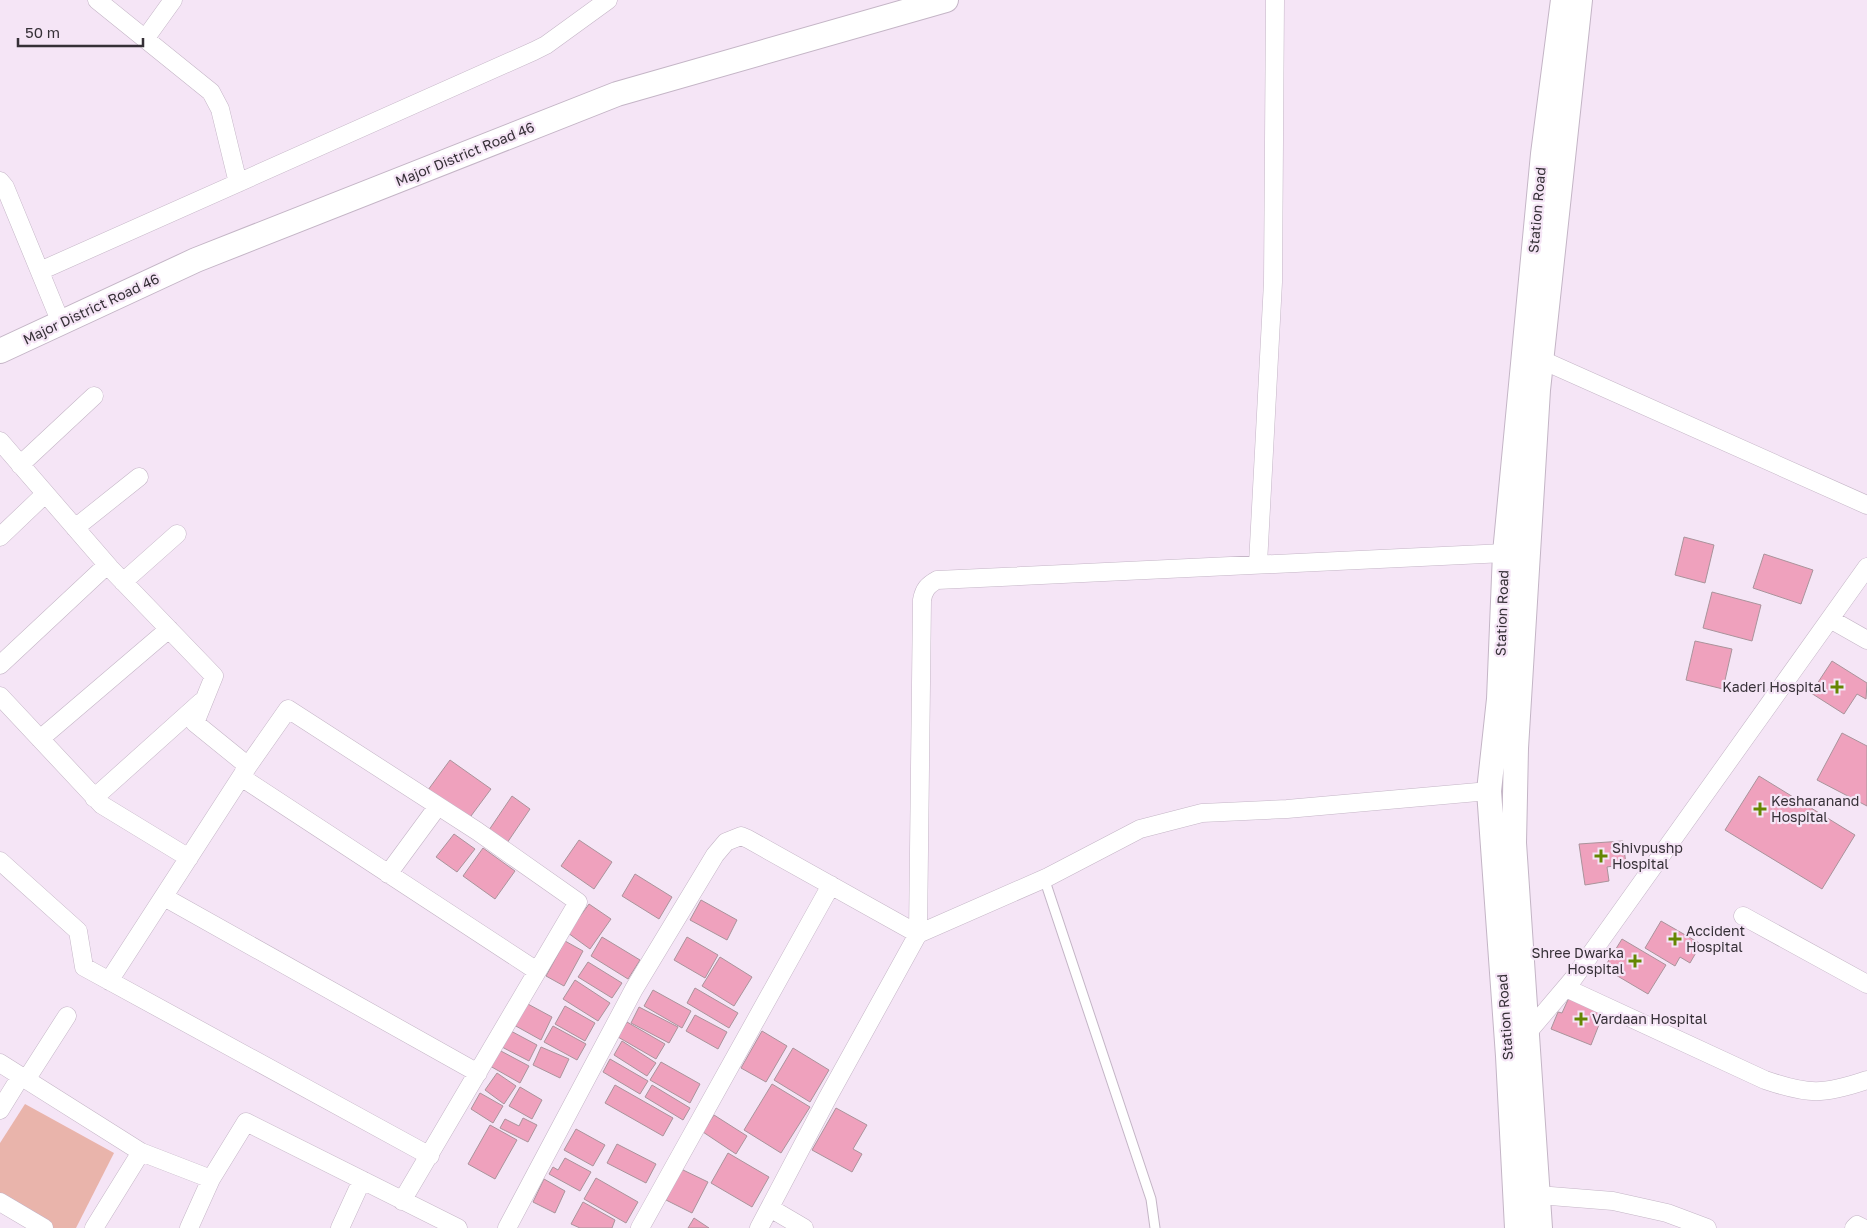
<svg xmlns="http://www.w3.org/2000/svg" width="1867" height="1228" font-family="'Golos Text',sans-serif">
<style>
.green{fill:#e9b4ab}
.building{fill:#efa1bd;stroke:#aa939b}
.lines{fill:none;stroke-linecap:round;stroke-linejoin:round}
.service-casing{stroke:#c4b5c6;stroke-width:11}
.minor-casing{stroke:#c4b5c6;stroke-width:19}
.secondary-casing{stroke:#c4b5c6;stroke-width:26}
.service{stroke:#fff;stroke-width:9}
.minor{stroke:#fff;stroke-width:18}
.secondary{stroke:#fff;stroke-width:24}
.poi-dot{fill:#648601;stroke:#f5e5f6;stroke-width:2}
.labels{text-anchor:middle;stroke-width:4.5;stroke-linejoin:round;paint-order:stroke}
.street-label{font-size:14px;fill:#363037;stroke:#f5e5f6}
.poi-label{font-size:14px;fill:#363037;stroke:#f5e5f6;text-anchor:start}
</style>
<rect width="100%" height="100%" fill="#f5e5f6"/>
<path class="green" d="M25,1104L114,1153L76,1228H46L0,1201V1143Z"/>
<path class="building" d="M1684,537L1714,545L1705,583L1675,575Z
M1764,554L1813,570L1801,604L1753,588Z
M1712,592L1761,605L1752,641L1703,628Z
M1695,641L1732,649L1723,689L1686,680Z
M1832,661L1867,683L1866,699L1857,694L1844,714L1811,693Z
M1842,733L1867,746V806L1817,780Z
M450,760L491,789L468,820L428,790Z
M1759,776L1855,835L1822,889L1725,830Z
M512,796L530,809L507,843L489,830Z
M454,834L475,849L457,872L436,857Z
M579,840L612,862L594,889L561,866Z
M1623,841L1626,864L1607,867L1609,881L1585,885L1579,844Z
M483,848L515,871L495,899L463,876Z
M635,874L672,897L659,919L622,896Z
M701,900L737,920L727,940L690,920Z
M589,904L611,919L590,949L568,933Z
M1661,921L1701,944L1690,963L1680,957L1675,966L1645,948Z
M602,937L640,960L628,979L591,956Z
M687,937L718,955L705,978L674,960Z
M1622,939L1666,965L1648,994L1604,968Z
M565,941L583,951L564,986L546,976Z
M720,957L752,977L734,1006L702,986Z
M588,962L622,983L612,998L578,977Z
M575,980L610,1003L598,1021L563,999Z
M695,988L738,1013L729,1028L687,1003Z
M653,990L691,1011L682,1028L644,1006Z
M1571,993L1606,1007L1591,1045L1551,1029L1558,1012L1562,1013Z
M526,1003L552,1017L541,1040L514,1025Z
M565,1006L595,1023L585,1041L555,1024Z
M639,1007L678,1027L669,1043L631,1023Z
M695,1015L727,1032L718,1049L686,1031Z
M627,1022L665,1044L656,1059L618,1037Z
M553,1026L586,1044L577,1060L544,1042Z
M509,1030L537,1045L529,1061L500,1046Z
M762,1031L787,1046L766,1082L741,1068Z
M622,1041L656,1063L647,1076L614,1055Z
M541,1047L569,1059L560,1078L533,1065Z
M793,1048L829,1070L810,1102L774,1080Z
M499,1050L529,1066L520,1083L490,1066Z
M610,1059L648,1081L640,1094L603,1072Z
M661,1062L700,1084L690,1103L650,1080Z
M497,1073L516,1086L504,1104L485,1090Z
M772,1084L810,1107L781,1153L744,1130Z
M615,1085L673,1118L663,1136L605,1103Z
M652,1085L690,1108L683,1120L645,1097Z
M520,1087L542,1100L532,1119L509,1106Z
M480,1093L503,1106L493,1123L471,1109Z
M836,1108L867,1125L853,1149L862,1154L852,1172L812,1150Z
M714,1115L747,1136L736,1154L703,1132Z
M523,1118L537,1125L528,1142L500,1128L505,1119L519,1126Z
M490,1125L517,1140L495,1179L468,1164Z
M576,1129L605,1145L593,1166L564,1150Z
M617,1144L656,1164L646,1183L607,1163Z
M728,1153L769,1177L752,1207L711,1183Z
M565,1158L591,1172L580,1191L549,1174L553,1167L558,1170Z
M681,1169L708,1182L692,1213L666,1200Z
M596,1178L638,1202L626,1223L584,1199Z
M544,1179L565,1191L555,1213L533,1202Z
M583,1202L615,1220L612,1228H580L571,1224Z
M694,1218L709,1228H688Z"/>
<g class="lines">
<defs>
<path id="service" d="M1044,878L1151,1199L1155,1228"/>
<path id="minor" d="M97,0L211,92L220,109L238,183
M145,39L173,0
M0,181L5,187L61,323
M40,271L534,51L546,45L608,0
M1542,360L1867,505
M0,441L110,568L214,676L195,723L248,766
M20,465L94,396
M75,528L139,477
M0,537L45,494
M1258,564L1273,282L1275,0
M123,582L177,534
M1830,619L1867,640
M0,665L107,565
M0,696L102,805L189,858
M40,739L169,629
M241,777L537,971
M94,798L201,702
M0,861L78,931L84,967L430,1156
M388,874L438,806
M164,897L478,1073
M1743,916L1867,984
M109,981L248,766L288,709L477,831L578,902L402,1201
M1566,988L1765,1080C1809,1095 1823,1095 1867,1080
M1523,1038L1573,979L1867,567
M0,1063L141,1152L94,1228
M26,1080L67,1016
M0,1110L21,1076
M141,1152L211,1179L246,1122L458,1228
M1538,1195L1613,1201L1667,1213L1707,1228
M0,1202L44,1228
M770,1208L804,1228
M189,1228L211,1179
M340,1228L362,1180
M507,1228L634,989L715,855L726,842L741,836L748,839L918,934L922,600C924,589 928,585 937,580L1505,553
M640,1228L831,885
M759,1228L828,1097L918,934L1048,877L1140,829L1202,813L1287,809L1489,791
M1854,1228L1857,1225L1863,1228"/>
<path id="secondary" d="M0,351L196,260L617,94L946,0
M1517,1228L1508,1056L1489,791L1499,699L1505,553L1543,154L1563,0
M1540,1228L1514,843L1516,748L1538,390L1580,0"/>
</defs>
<use href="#service" class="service-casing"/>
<use href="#minor" class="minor-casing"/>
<use href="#secondary" class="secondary-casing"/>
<use href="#service" class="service"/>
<use href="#minor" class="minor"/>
<use href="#secondary" class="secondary"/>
</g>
<g class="poi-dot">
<path d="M1834.5 679.5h5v5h5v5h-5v5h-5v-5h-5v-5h5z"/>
<path d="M1757.5 801.5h5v5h5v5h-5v5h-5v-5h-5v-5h5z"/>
<path d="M1598.5 848.5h5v5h5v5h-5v5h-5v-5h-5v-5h5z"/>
<path d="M1672.5 931.5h5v5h5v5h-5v5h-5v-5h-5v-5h5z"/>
<path d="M1632.5 953.5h5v5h5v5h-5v5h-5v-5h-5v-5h5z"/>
<path d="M1578.5 1011.5h5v5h5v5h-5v5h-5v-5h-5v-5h5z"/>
</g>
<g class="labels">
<g class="street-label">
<text transform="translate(465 154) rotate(-22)" y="5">Major District Road 46</text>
<text transform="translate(1537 210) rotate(-85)" y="5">Station Road</text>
<text transform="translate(91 309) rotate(-25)" y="5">Major District Road 46</text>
<text transform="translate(1502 613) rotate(-88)" y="5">Station Road</text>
<text transform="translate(1505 1017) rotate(-94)" y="5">Station Road</text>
</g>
<g class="poi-label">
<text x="1826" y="692" text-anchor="end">Kaderi Hospital</text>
<text x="1771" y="806">Kesharanand<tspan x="1771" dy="16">Hospital</tspan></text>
<text x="1612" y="853">Shivpushp<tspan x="1612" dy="16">Hospital</tspan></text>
<text x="1686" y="936">Accident<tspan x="1686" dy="16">Hospital</tspan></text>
<text x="1624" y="958" text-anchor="end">Shree Dwarka<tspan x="1624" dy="16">Hospital</tspan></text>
<text x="1592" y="1024">Vardaan Hospital</text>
</g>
</g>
<path d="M18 38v8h125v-8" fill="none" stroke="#363037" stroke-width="2.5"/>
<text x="25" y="38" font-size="15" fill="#363037" stroke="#f5e5f6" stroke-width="4" paint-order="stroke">50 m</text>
</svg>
